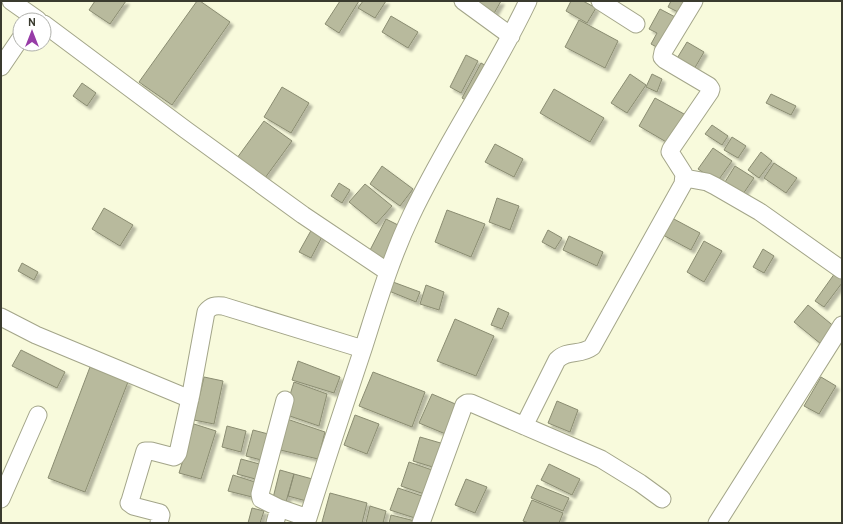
<svg xmlns="http://www.w3.org/2000/svg" width="843" height="524" font-family="Overpass,sans-serif">
<style>
.building{fill:#b8ba9d;stroke:#8a8c71;filter:url(#shadow)}
.lines{fill:none;stroke-linecap:round;stroke-linejoin:round}
.street-casing{stroke:#a3a589;stroke-width:19}
.street{stroke:#fff;stroke-width:17}
</style>
<defs>
<filter id="shadow"><feDropShadow dx="3.5" dy="3.5" stdDeviation="1" flood-color="#0004"/></filter>
</defs>
<rect width="100%" height="100%" fill="#f8fadc"/>
<path class="building" d="M95,1H126L110,24L89,10Z
M197,1H200L230,22L172,105L139,82Z
M340,1H359L339,33L325,24Z
M363,1H386L375,18L358,8Z
M481,1H501L492,17L476,8Z
M571,1H583L596,8L587,23L566,11Z
M671,1H691L684,15L668,7Z
M660,9L679,19L662,50L651,44L657,33L649,29Z
M391,16L418,32L408,48L382,32Z
M579,20L618,41L605,68L565,47Z
M687,42L704,52L693,71L676,60Z
M466,55L478,61L461,93L450,87Z
M481,63L490,68L471,103L462,98Z
M630,74L646,85L627,113L611,103Z
M652,74L662,79L657,92L646,87Z
M82,83L96,93L87,106L73,96Z
M282,87L309,103L291,133L264,117Z
M554,89L604,118L590,142L540,113Z
M771,94L796,106L791,115L766,103Z
M655,98L684,114L668,143L639,126Z
M264,121L292,141L265,178L237,158Z
M712,125L728,136L722,145L705,134Z
M732,137L746,146L738,158L724,150Z
M495,144L523,159L514,177L485,162Z
M713,148L732,161L717,182L698,169Z
M761,152L772,161L759,178L748,170Z
M774,163L797,178L786,193L764,178Z
M382,166L413,189L400,206L370,184Z
M735,166L754,178L743,194L725,182Z
M339,183L350,190L342,203L331,196Z
M365,184L392,206L376,224L349,202Z
M497,198L519,206L510,230L489,222Z
M104,208L133,225L120,246L92,229Z
M447,210L485,224L471,257L435,242Z
M672,218L700,233L691,250L663,235Z
M386,219L402,227L384,262L368,254Z
M313,227L324,233L311,258L299,252Z
M548,230L562,238L555,249L542,242Z
M569,236L603,252L597,266L563,250Z
M704,241L722,251L704,282L687,272Z
M763,249L774,256L764,273L753,267Z
M22,263L38,272L34,280L18,271Z
M835,273L842,278V283L824,307L815,301Z
M393,282L420,292L416,302L389,291Z
M426,285L444,292L439,310L420,304Z
M808,305L836,328L821,344L794,322Z
M498,308L509,313L502,329L491,325Z
M455,319L494,336L476,376L437,361Z
M21,350L65,372L57,388L12,366Z
M298,361L340,377L334,393L292,380Z
M90,367L128,382L85,492L48,478Z
M373,372L425,392L412,427L359,406Z
M204,377L223,381L214,424L194,420Z
M821,377L836,386L819,414L804,406Z
M294,382L327,394L319,426L284,414Z
M432,394L460,406L448,435L419,423Z
M557,401L578,410L570,432L548,423Z
M355,415L379,424L367,454L344,445Z
M284,418L325,432L318,459L276,449Z
M194,424L216,431L201,479L179,473Z
M227,426L246,431L241,452L222,447Z
M253,430L272,435L265,461L246,456Z
M420,437L444,444L436,468L413,461Z
M241,459L263,465L259,480L237,474Z
M409,462L435,471L427,495L401,486Z
M549,464L580,479L572,495L541,480Z
M280,470L294,474L286,502L273,498Z
M294,474L316,480L310,502L288,496Z
M233,475L258,483L252,497L228,491Z
M466,479L487,487L475,513L455,505Z
M537,485L569,498L563,511L531,498Z
M398,488L425,497L418,519L390,510Z
M330,493L367,503L362,523H327L322,522Z
M532,500L563,513L559,523H529L523,521Z
M370,506L386,511L383,523H366Z
M252,508L264,511L260,523H248Z
M391,515L415,521V523H389Z"/>
<g class="lines">
<defs>
<path id="street" d="M11,1L38,20
M463,1L511,36
M600,1L636,24
M44,24L186,130L303,215L388,272
M1,67L20,39
M685,178L707,182L715,186L760,212L842,270
M1,317L36,335L190,399
M524,426L557,360C568,349 580,356 592,347L683,184L684,174L670,152L671,149L710,92L711,89L709,86L665,60L662,57L663,52L694,1
M1,499L38,415
M279,508L261,499L260,494L285,400
M159,523L161,515L160,513L133,506L129,503L130,501L145,451H151L174,457L176,456L178,453L191,394L206,312C211,306 215,305 223,306L363,349
M275,523L279,508L308,518C326,460 345,403 364,346C378,302 391,258 411,216C446,142 493,75 528,1
M421,523L464,405L467,403H471L601,459L640,483L662,499
M717,523L842,325"/>
</defs>
<use href="#street" class="street-casing"/>
<use href="#street" class="street"/>
</g>
<rect width="843" height="524" fill="none" stroke="#3a3b2f" stroke-width="4"/>
<g transform="translate(32 32)"><circle r="19" fill="#ffffff" stroke="#b0b1ac"/>
<path d="M0-3L7 15L0 10L-7 15Z" fill="#973ca7"/>
<text y="-6" font-size="11" font-weight="bold" text-anchor="middle" fill="#3a3b2f">N</text>
</g>
</svg>
